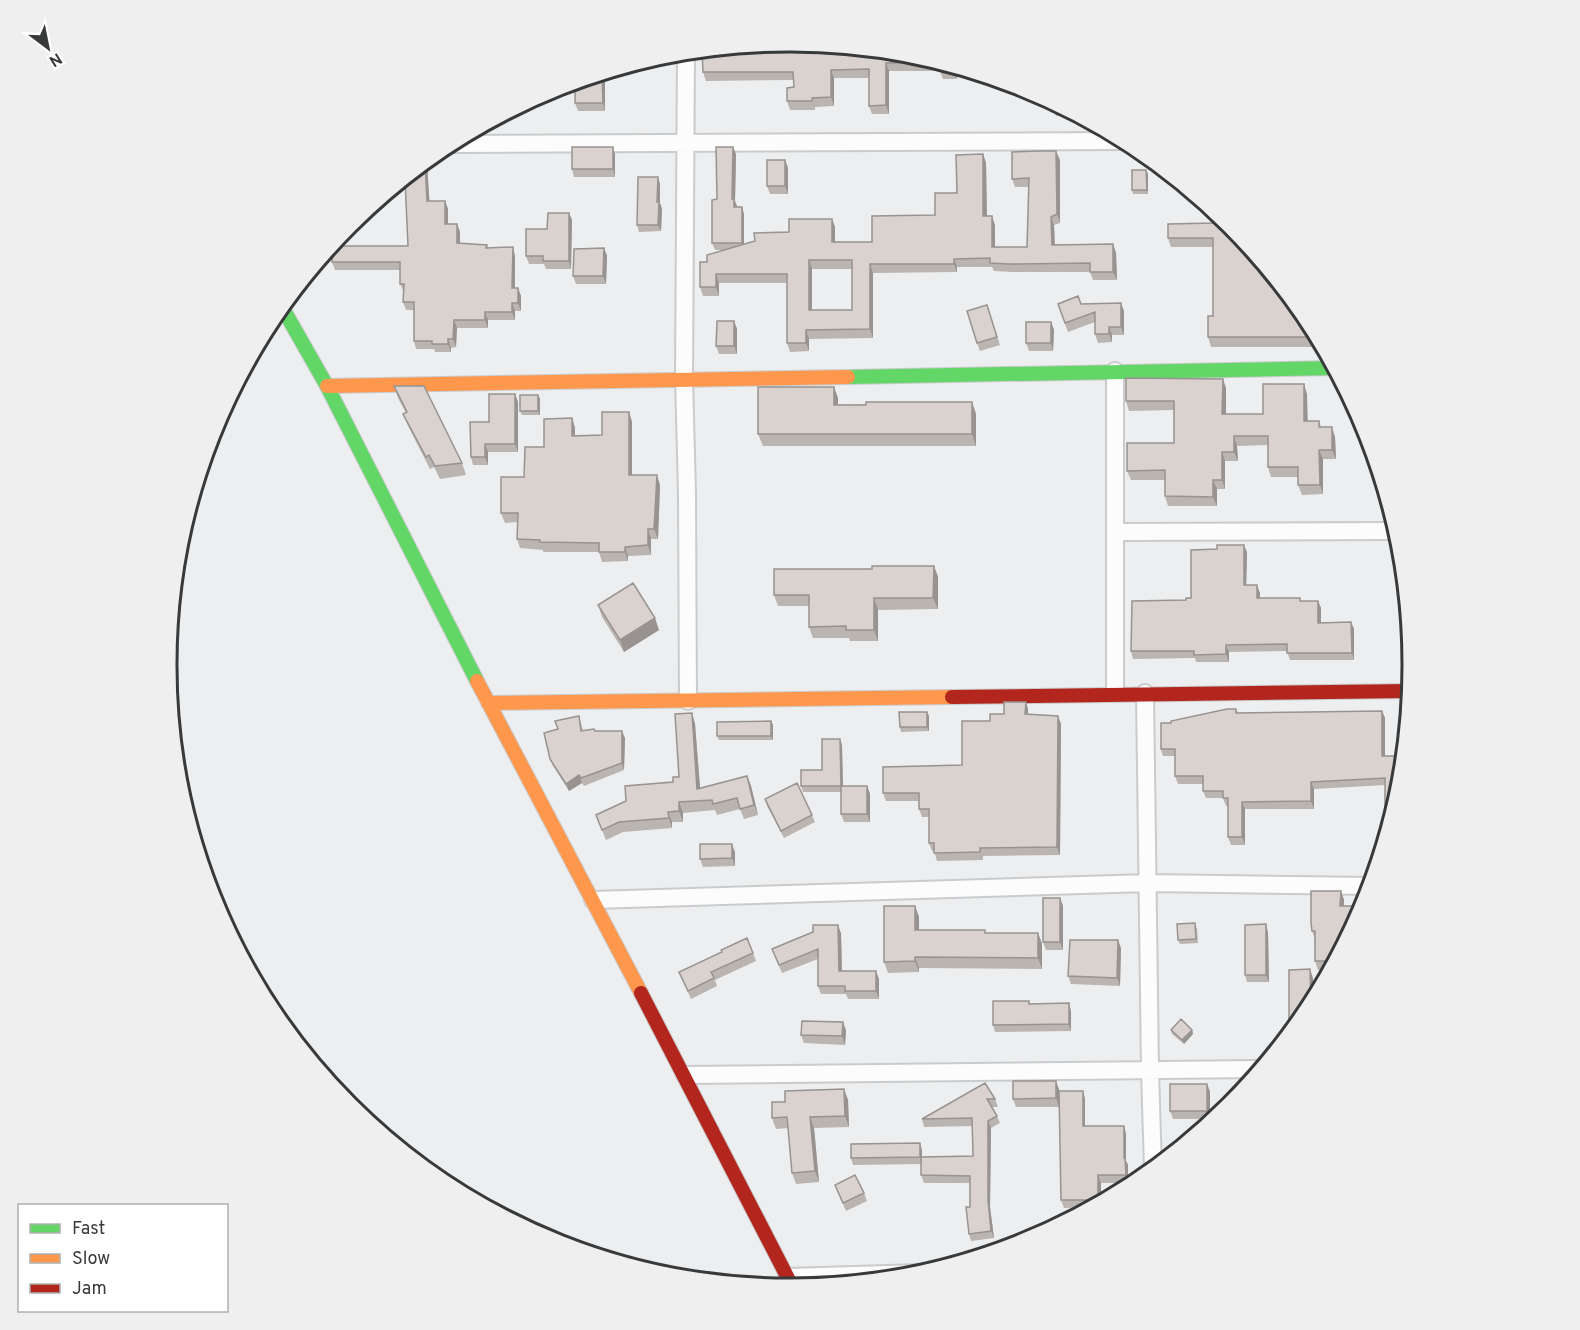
<svg xmlns="http://www.w3.org/2000/svg" width="1580" height="1330" font-family="Overpass,sans-serif">
<style>
.lines{fill:none;stroke-linecap:round;stroke-linejoin:round}
.street-casing{stroke:#cacbcc;stroke-width:20}
.fast-casing{stroke:#cacbcc;stroke-width:16}
.slow-casing{stroke:#cacbcc;stroke-width:16}
.jam-casing{stroke:#cacbcc;stroke-width:16}
.street{stroke:#fcfcfd;stroke-width:16}
.fast{stroke:#63d668;stroke-width:14}
.slow{stroke:#ff974d;stroke-width:14}
.jam{stroke:#b3261e;stroke-width:14}
.wall{fill:#bbb5b1;fill-rule:evenodd}
.shaded-wall{fill:#989390}
.building{fill:#d9d2ce;stroke:#989390;stroke-width:1.5;fill-rule:evenodd}
.rim{fill:none;stroke:#38393a;stroke-width:3}
</style>
<rect width="100%" height="100%" fill="#edeeef"/>
<g class="lines">
<defs>
<path id="street" d="M686,52L684,379L687,493L688,701
M450,144L1125,141
M1115,532L1397,531
M1411,642V684
M1115,693V371
M1145,693L1150,1070L1153,1169
M593,900L1148,883L1371,886
M685,1075L1260,1069
M787,1277L922,1273"/>
<path id="fast" d="M282,307L327,386L477,681
M848,377L1334,368"/>
<path id="slow" d="M327,386L848,377
M477,681L641,993
M488,703L952,697"/>
<path id="jam" d="M952,697L1410,691
M641,993L793,1288"/>
</defs>
<use href="#street" class="street-casing"/>
<use href="#fast" class="fast-casing"/>
<use href="#slow" class="slow-casing"/>
<use href="#jam" class="jam-casing"/>
<use href="#street" class="street"/>
<use href="#fast" class="fast"/>
<use href="#slow" class="slow"/>
<use href="#jam" class="jam"/>
</g>
<path class="wall" d="M912,54L957,68V79H943L940,71H889V114H872L869,106V78H834V106L815,107V110H790L787,101L794,87L793,80L706,81L703,72Z
M647,61V69L628,70L626,67Z
M605,73V111H578L575,103Z
M1011,84L1029,90H1013Z
M1045,98L1053,102L1046,103Z
M1054,103L1079,116H1056L1053,109Z
M615,154V177H574L572,169Z
M736,154L735,201L737,207H742L744,214V244L832,219L835,227V242H872L935,215L957,193L983,154L986,163L987,216L995,225V247H1027L1029,187H1015L1012,179L1060,160V223L1054,225L1055,244H1113L1116,253L1117,280H1093L1090,272H1012L994,271L992,267H957V272L873,273V338L809,339V351L790,352L787,343V283H719V296H703L700,287L707,262L725,250H715L712,243L717,199ZM812,269H852V310H812Z
M1145,154L1162,168H1146L1145,164Z
M785,160L788,168V194H770L767,186Z
M427,161L429,201H445L448,209V224H457L460,232V243L487,245L488,248L515,256V288H518L521,296V311H515V320H488V328H457L456,347L451,348V352H435L434,349H416L414,341V310H406L403,302L404,292L400,284V270H335L332,262L408,246L405,179Z
M1146,170L1148,174V194H1133L1132,190Z
M660,184V203L662,209L661,231L639,232L637,225Z
M569,213L572,220L571,269H546L544,264H529L526,256L547,229Z
M1215,223L1308,319L1314,331V347H1211L1208,337L1213,316V247H1171L1168,238Z
M604,248L607,256L606,284H576L573,276Z
M1058,304H1081L1124,311V335H1112V342L1098,343L1095,334V322L1068,332Z
M987,305L1000,345L980,351L977,343Z
M734,321L737,329V354H719L716,346Z
M1051,322L1054,330L1053,351H1029L1026,343Z
M394,386L462,463L466,475L440,479L434,467L430,469L408,426L403,414L406,413L398,398Z
M834,387L838,398V405L972,402L976,414V446H763L758,434Z
M1226,388V414H1263L1307,394V421H1319L1321,427L1335,437L1336,459H1323V494L1302,495L1298,485V477H1271L1268,467V445L1237,446L1238,461H1225V489H1217V506H1168L1165,496V480H1131L1127,471L1174,443V410L1129,411L1126,401Z
M515,394L518,402V452H488V465H473L471,457L489,422Z
M538,395L540,399V415H522L520,411Z
M629,412L632,422V475L660,485L658,539H651V555L628,556V561L602,562L599,552H543V550L520,548L517,539L518,522L505,523L501,513L544,447L572,418L575,428V435H602Z
M1247,552L1246,585L1260,593V598L1301,601H1318L1321,608V623L1351,622L1354,629V660H1290L1287,651L1229,652V662H1196L1195,658L1133,659L1131,651L1186,600L1191,598Z
M934,566L938,577V609L878,610V641H850L849,638H813L809,627V606H778L774,595L872,569Z
M598,605L659,630L624,652L602,617Z
M1028,709V714L1058,716L1061,724L1060,855L983,856V860L937,861L934,851H932L929,843V817H922L919,809V801H886L883,793L962,765L1004,714Z
M1236,709L1238,713L1382,711L1385,718V756L1401,787L1387,834L1385,830V785L1314,789V809H1245V845H1231L1228,837V806H1226L1223,798H1206L1203,791V784H1178L1175,776V756H1163L1161,749L1171,723Z
M927,712L929,716V731L901,732L900,727Z
M692,713L695,724L700,788L747,776L751,786L758,815L744,819L740,809L717,815L715,810L683,813V822H672V828L623,832L606,840L596,815L673,782L679,777Z
M579,716L583,730L594,729L595,731L625,738L624,770L584,786L582,783L569,791L553,766L550,759L558,729Z
M771,721L773,725V740H719L717,736Z
M840,739L842,745L843,786H867L870,794V822H844L841,814V792H803L801,786L822,770Z
M765,799L812,815L815,822L784,838L767,806Z
M735,852V866L703,867L700,859Z
M1341,891L1344,900V906H1364L1330,969L1318,970L1315,961V939L1312,931Z
M1060,898L1063,906V950H1046L1043,942Z
M915,906L919,917V930L987,933H1038L1042,944V969L919,968V972L888,973L884,962Z
M1197,927L1198,943L1180,944L1178,940Z
M1268,932L1269,982H1247L1245,975Z
M841,933L842,971L879,979V999H848L846,994H821L818,986V959L782,973L772,949Z
M1121,948L1120,986L1071,984L1068,976Z
M722,952L753,953L756,961L715,980L717,986L691,999L679,972Z
M1313,978L1308,1011L1292,1031L1289,1023Z
M1029,1001L1030,1004L1071,1011V1031L995,1032L993,1025Z
M846,1030L845,1045L804,1043L801,1035Z
M1171,1030H1192L1193,1034L1184,1044L1172,1034Z
M985,1083L995,1099L998,1107H992L997,1116L1000,1123L991,1128L990,1207L994,1238L971,1241L969,1234L970,1207V1183H924L921,1175V1164L853,1165L851,1158L922,1150V1157L973,1156L972,1126L924,1127L922,1119Z
M1207,1084L1210,1092V1119H1173L1170,1111Z
M844,1089L848,1100L849,1127L814,1128L819,1182L796,1184L792,1173L788,1128L776,1129L772,1118L785,1102Z
M1059,1089V1107H1016L1013,1099Z
M1083,1091L1085,1099V1126H1124L1126,1134V1161L1128,1165V1183H1101V1202L1091,1207L1064,1208L1061,1200Z
M835,1185L864,1193L867,1201L846,1211Z"/>
<path class="shaded-wall" d="M644,61H647V69Z
M886,63L889,71V114L886,105Z
M954,67L957,68V79L954,71Z
M831,70L834,78V106L831,97Z
M605,73V111L603,103L602,74Z
M613,147L615,154V177L613,169Z
M733,147L736,154L735,201L737,206L736,215L732,199Z
M1056,151L1060,160V223L1057,214Z
M983,154L986,163L987,225L983,216Z
M785,160L788,168V194L785,186Z
M427,161V163L430,209L427,201L425,163Z
M1146,170L1148,174V194L1147,190Z
M658,177L660,184V203L662,209L661,231L658,225Z
M445,201L448,209V232L445,224Z
M742,207L744,214V250L742,243Z
M569,213L572,220L571,269L569,261Z
M992,216L995,225V256L992,247Z
M1051,217L1054,225L1055,253L1052,245Z
M832,219L835,227V251L832,242Z
M457,224L460,232V251L457,243Z
M1113,244L1116,253L1117,280L1113,272Z
M513,247L515,256V296L512,288Z
M604,248L607,256L606,284L603,276Z
M954,259L957,267V272L954,264Z
M809,260L812,269V318L809,310Z
M870,264L873,273V338L870,329Z
M716,274L719,283V296L716,287Z
M518,288L521,296V311L518,303Z
M512,303L515,311V320L512,312Z
M1121,303L1124,311V335L1121,327Z
M485,312L488,320V328L485,320Z
M454,320L457,328L456,347L453,339Z
M734,321L737,329V354L734,346Z
M1051,322L1054,330L1053,351L1051,343Z
M1311,324L1314,331V347L1311,337Z
M1109,327L1112,335V342L1109,334Z
M806,330L809,339V351L806,343Z
M448,339L451,348V352L448,344Z
M1223,379L1226,388V423L1222,414Z
M1304,384L1307,394L1308,431L1304,421Z
M834,387L838,398V416L834,405Z
M515,394L518,402V452L515,444Z
M538,395L540,399V415L538,411Z
M972,402L976,414V446L972,434Z
M629,412L632,422V485L629,475Z
M572,418L575,428V445L572,436Z
M1332,427L1335,437L1336,459L1332,450Z
M1234,436L1237,446L1238,461L1234,452Z
M485,444L488,452V465L485,457Z
M1319,450L1323,459V494L1320,485Z
M1222,452L1225,461V489L1222,480Z
M657,475L660,485L658,539L654,529Z
M1213,480L1217,489V506L1213,497Z
M648,529L651,539V555L648,545Z
M1244,545L1247,552L1246,593L1244,585Z
M625,547L628,556V561L625,552Z
M934,566L938,577V609L933,598Z
M1257,585L1260,593V605L1257,598Z
M874,598L878,610V641L874,630Z
M1318,601L1321,608V630L1318,623Z
M655,618L659,630L624,652L620,640Z
M1351,622L1354,629V660L1352,653Z
M1226,645L1229,652V662L1226,654Z
M1026,702L1028,709V722L1025,714Z
M1382,711L1385,718V763L1382,756Z
M927,712L929,716V731L927,727Z
M692,713L695,724L701,800L697,789Z
M1058,716L1061,724L1060,855L1057,847Z
M771,721L773,725V740L771,736Z
M622,731L625,738L624,770L622,763Z
M840,739L842,745L843,792L841,786Z
M579,775L582,783L569,791L566,784Z
M747,776L751,786L758,815L754,805Z
M1311,782L1314,789V809L1311,801Z
M867,786L870,794V822L867,814Z
M679,802L683,813V822L679,811Z
M1242,802L1245,809V845L1242,837Z
M668,812L672,822V828L669,818Z
M732,844L735,852V866L732,858Z
M1341,891L1344,900L1343,915L1340,906Z
M1060,898L1063,906V950L1060,942Z
M915,906L919,917V941L915,930Z
M1266,924L1268,932L1269,982L1266,975Z
M838,925L841,933L842,979L839,971Z
M1038,933L1042,944V969L1038,958Z
M1118,940L1121,948L1120,986L1117,978Z
M915,957L919,968V972L915,961Z
M1310,969L1313,978V1001L1311,1006Z
M876,971L879,979V999L876,991Z
M1069,1003L1071,1011V1031L1069,1024Z
M843,1022L846,1030L845,1045L842,1036Z
M1192,1030L1193,1034L1184,1044L1182,1040Z
M1056,1081L1059,1089V1107L1056,1098Z
M1207,1084L1210,1092V1119L1207,1111Z
M844,1089L848,1100L849,1127L845,1116Z
M1083,1091L1085,1099V1134L1083,1126Z
M810,1117L814,1128L819,1182L815,1171Z
M988,1121L991,1128L990,1207L994,1238L991,1231L988,1200Z
M1124,1126L1126,1134V1161L1128,1165V1183L1126,1175L1124,1158Z
M920,1143L922,1150V1164L920,1157Z
M1098,1175L1101,1183V1202L1099,1203L1098,1200Z"/>
<path class="building" d="M790,42L912,54L939,62L886,63V105L869,106V69L831,70V97L812,98V101H787V88L794,87L793,72H703L702,51Z
M940,63L954,67V71H940Z
M602,74L603,103H575V82Z
M1054,103L1065,109H1053Z
M572,147H613V169H572Z
M716,147H733L732,199H734V207H742V243H712V200L717,199Z
M1041,151H1056L1057,214L1051,217L1052,245L1113,244V272H1090V263L1009,264L990,263V258L954,259V264H870V329L806,330V343H787V274H716V287H700V262H707V255L755,241L754,233L789,232V219H832V242H872V216L935,215V193H957L956,155L983,154V216H992V247H1027L1029,178L1012,179V152ZM809,260H852V310H809Z
M1145,154L1157,164H1145Z
M767,160H785V186H767Z
M425,163L427,201H445V224H457V243L487,245L486,248L513,247L512,288H518V303H512V312H485V320H454L453,339H448V344H432V341H414V302H403L404,284H400V262H332V246H408L405,179Z
M1132,170H1146L1147,190H1132Z
M638,177H658L657,202H659L658,225H637Z
M1215,212L1231,225L1308,319L1311,324V337H1208V316H1213V238H1168V224L1215,223Z
M548,213H569V261H543V256H526V229H547Z
M604,248L603,276H573L574,249Z
M1078,296L1081,304L1121,303V327H1109V334H1095V312L1065,323L1058,304Z
M987,305L997,337L977,343L967,311Z
M717,321H734V346H716Z
M1026,322H1051V343H1026Z
M1126,378L1223,379L1222,414H1263V384H1304V421H1319V427H1332V450H1319L1320,485H1298V467H1268V436H1234V452H1222V480H1213V497L1165,496V470L1127,471V443H1174V401H1126Z
M394,386H424L462,463L435,466L429,455L426,457L403,414L407,412Z
M758,387H834V405H866V402H972V434H758Z
M489,394H515V444H485V457H471L470,422H489Z
M520,395H538V411H520Z
M602,412H629V475H657L654,529H648V545L625,547V552H599V543L540,542V540L517,539L518,513H501V477H524L525,447H544V419L572,418V436L602,435Z
M1217,545H1244V585H1257V598H1300V601H1318V623L1351,622L1352,653H1287V644L1226,645V654L1194,655V651H1131L1132,601L1186,600V598H1191V550L1217,549Z
M872,566H934L933,598H874V630H846V626L809,627V595H774V569H872Z
M633,583L655,618L620,640L598,605Z
M1004,702H1026L1025,714L1058,716L1057,847L980,848V852L934,853V843H929V809H919V793H883V767L962,765V721H990V714H1004Z
M1227,709H1236V713L1382,711V756H1404L1401,787L1388,830H1385V778L1311,782V801L1242,802V837H1228V798H1223V791H1203V776H1175V749H1161V723H1171V721Z
M899,712H927V727H900Z
M692,713L697,789L747,776L754,805L740,809L737,798L713,804L712,800L679,802V811L668,812L669,818L619,822L602,830L596,815L626,801L625,786L673,782V777H679L675,714Z
M579,716L581,731L594,729L595,731H622V763L581,778L579,775L566,784L550,759L544,733L558,729L555,721Z
M771,721V736H717V722Z
M822,739H840L841,786H801V770H822Z
M797,783L812,815L781,831L765,799Z
M841,786H867V814H841Z
M700,844H732V858L700,859Z
M1311,891H1341L1340,906H1364L1335,961H1315V931H1312L1311,923Z
M1043,898H1060V942H1043Z
M884,906H915V930H985V933H1038V958L915,957V961L884,962Z
M1195,923L1196,939L1178,940L1177,924Z
M1266,924V975H1245V925Z
M813,925H838L839,971H876V991H845V986H818V949L779,965L772,949L813,932Z
M747,938L753,953L711,972L714,978L688,991L679,972L722,952L721,950Z
M1070,940H1118L1117,978L1068,976Z
M1310,969L1311,1006L1308,1011L1298,1023H1289V970Z
M993,1001H1029V1004L1069,1003V1024L993,1025Z
M1181,1019L1192,1030L1182,1040L1171,1030Z
M802,1021L843,1022L842,1036L801,1035Z
M1013,1081H1056V1098L1013,1099Z
M985,1083L995,1099H987L997,1116L988,1121V1200L991,1231L969,1234L966,1207H970V1176L921,1175V1157L973,1156L972,1118L922,1119Z
M1170,1084H1207V1111H1170Z
M844,1089L845,1116L810,1117L815,1171L792,1173L787,1117L772,1118V1102H785V1091Z
M1059,1091H1083V1126H1124V1158H1125L1126,1175H1098V1200H1061Z
M920,1143V1157L851,1158V1144Z
M855,1175L864,1193L843,1203L835,1185Z
M889,1277H904L889,1278Z"/>
<path d="M0 0H1580V1330H0ZM789 52H790A612 612 0 0 1 1402 664V666A612 612 0 0 1 790 1278H789A612 612 0 0 1 177 666V664A612 612 0 0 1 789 52Z" fill="#efefef" fill-rule="evenodd"/>
<path class="rim" d="M789 52H790A612 612 0 0 1 1402 664V666A612 612 0 0 1 790 1278H789A612 612 0 0 1 177 666V664A612 612 0 0 1 789 52Z"/>
<rect x="18" y="1204" width="210" height="108" fill="#ffffff" stroke="#afb0b0" stroke-width="1.5"/>
<rect x="30" y="1224" width="30" height="9" fill="#63d668" stroke="#afb0b0" stroke-width="1.5"/>
<text x="72" y="1234" font-size="18" fill="#38393a">Fast</text>
<rect x="30" y="1254" width="30" height="9" fill="#ff974d" stroke="#afb0b0" stroke-width="1.5"/>
<text x="72" y="1264" font-size="18" fill="#38393a">Slow</text>
<rect x="30" y="1284" width="30" height="9" fill="#b3261e" stroke="#afb0b0" stroke-width="1.5"/>
<text x="72" y="1294" font-size="18" fill="#38393a">Jam</text>
<g transform="translate(48 48) rotate(148)" stroke="#ffffff" stroke-width="4.5" paint-order="stroke">
<path d="M0-4.5L10 22L0 15L-10 22Z" fill="#38393a"/>
<text y="-9" font-size="16" font-weight="bold" text-anchor="middle" fill="#38393a">N</text>
</g>
</svg>
